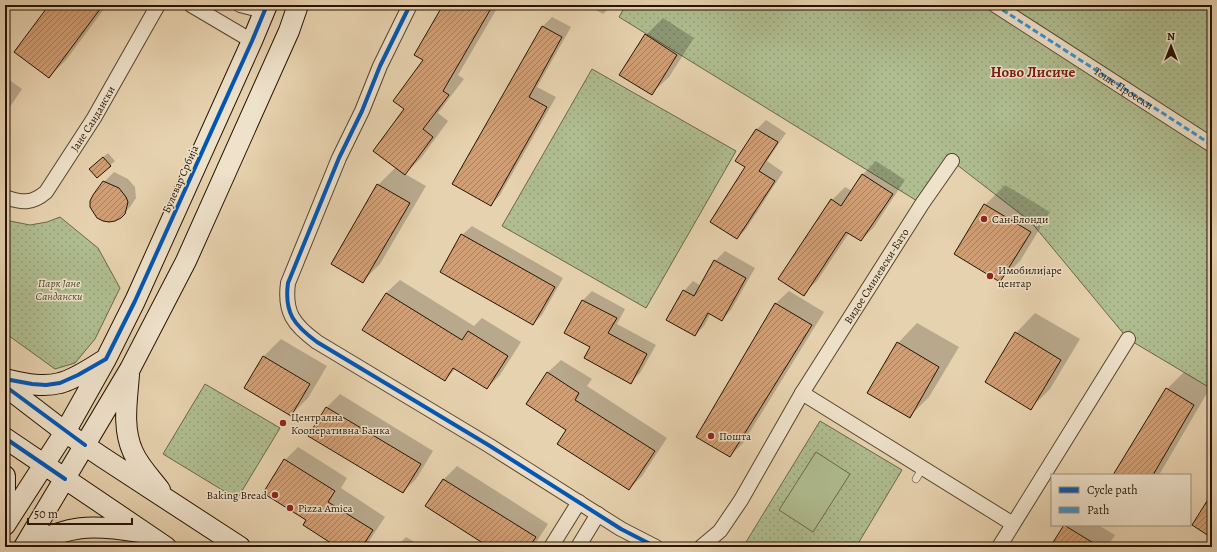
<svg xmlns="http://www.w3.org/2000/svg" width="1217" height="552" font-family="Alegreya,serif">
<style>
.park{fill:url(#park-dots);stroke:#6a6848}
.pitch{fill:#afbd90;stroke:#6a6848}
.shadow{fill:#0003}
.building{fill:url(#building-hatch);stroke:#261400}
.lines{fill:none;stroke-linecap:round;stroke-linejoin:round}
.lane-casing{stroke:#56442c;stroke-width:8}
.street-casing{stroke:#56442c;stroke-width:16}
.secondary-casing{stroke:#261400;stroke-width:22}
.lane{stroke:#efe2cb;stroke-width:7}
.street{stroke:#efe2cb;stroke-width:14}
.secondary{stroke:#efe2cb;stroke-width:20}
.quiet{stroke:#3b93d0;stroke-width:3;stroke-dasharray:6 3;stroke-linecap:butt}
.cycleway-casing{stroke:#efe2cb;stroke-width:6}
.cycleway{stroke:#0057b8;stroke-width:4}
.poi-dot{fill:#8f2418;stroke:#efe2cb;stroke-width:1.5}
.labels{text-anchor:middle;stroke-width:3;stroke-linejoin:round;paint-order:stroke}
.street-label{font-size:11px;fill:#261400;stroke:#efe2cb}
.poi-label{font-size:11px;fill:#261400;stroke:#efe2cb;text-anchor:start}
.park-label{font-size:11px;font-style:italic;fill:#4f472b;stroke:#efe2cb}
.district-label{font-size:15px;font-weight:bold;fill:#7a1f14;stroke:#efe2cb}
</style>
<defs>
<pattern id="park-dots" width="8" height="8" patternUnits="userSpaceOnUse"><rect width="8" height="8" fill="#afbd90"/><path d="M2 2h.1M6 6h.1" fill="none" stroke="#96a27a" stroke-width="1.8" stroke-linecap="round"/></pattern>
<pattern id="building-hatch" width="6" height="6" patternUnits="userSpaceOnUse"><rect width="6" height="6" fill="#d19f76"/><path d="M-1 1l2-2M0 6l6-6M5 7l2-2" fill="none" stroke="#a9805e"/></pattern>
</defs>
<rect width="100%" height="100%" fill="#e7d2af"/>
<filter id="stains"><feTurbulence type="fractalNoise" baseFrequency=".005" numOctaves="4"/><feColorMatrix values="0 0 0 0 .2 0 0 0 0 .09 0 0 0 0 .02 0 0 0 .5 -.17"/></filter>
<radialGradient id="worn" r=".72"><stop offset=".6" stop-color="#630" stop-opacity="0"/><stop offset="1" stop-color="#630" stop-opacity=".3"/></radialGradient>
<path class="park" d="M626,5H1212V389L1128,339L1031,222L952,161L922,204L619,17Z
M592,69L736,151L646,308L502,226Z
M60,217L98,248L120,288L95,339L75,363L55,369L5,333V220L30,225L47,222Z
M205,384L280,428L237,499L163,454Z
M820,421L902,470L856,547H743Z"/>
<path class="pitch" d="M816,452L850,474L813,532L779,510Z"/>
<path class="shadow" d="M51,5H107L66,60L49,77Z
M444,5H499L458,75L464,79L438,113L448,121L421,158L405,174L426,186L380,264L363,281L378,185L396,167L424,60Z
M587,5H613L603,14Z
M552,17L571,27L537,87L556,97L500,195L491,205L454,184L543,26Z
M663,18L694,38L669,77L651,94L646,35Z
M5,77L22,89L5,114Z
M766,120L786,133L767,161L783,172L746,229L737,238L746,167L737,161L757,129Z
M108,153L115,161L97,177L95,164Z
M876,161L905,180L874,227L861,240L849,233L817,281L803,294L832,200L845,187L852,191L863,174Z
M114,172L128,179L135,187L136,198L130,207L120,217L104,182Z
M1005,185L1050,212L1020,261L1000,281L955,254L985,205Z
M472,226L563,278L542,315L533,324L462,235Z
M725,251L755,268L731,310L722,320L711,313L704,326L695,335L684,291L693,281L701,286L715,261Z
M400,280L474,326L482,318L521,342L500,375L487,388L456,368L445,380L386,293Z
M592,291L625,309L617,324L656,345L640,373L631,382L591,347L565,333L583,300Z
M789,291L824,312L743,443L730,456L775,304Z
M1035,313L1080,339L1050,389L1030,409L1016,333Z
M917,323L959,347L929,397L909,417L898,343Z
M281,339L327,366L308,398L291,415L245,388L264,356Z
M561,360L592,379L587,386L667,438L642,476L629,489L568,429L547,373Z
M1184,372L1210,388L1159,475H1115L1167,389Z
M340,394L433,451L416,479L403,492L327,407Z
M298,447L347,478L341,488L385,517L365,547H339L307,519L285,460Z
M457,466L548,524L533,547H491L426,506L444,479Z
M1066,525H1098L1115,535L1107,547H1051Z
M406,537L423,547H396Z"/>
<path class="building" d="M49,5H103L49,78L14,52Z
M443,5H493L443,91L449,95L423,129L433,137L405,175L373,151L404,109L393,101L423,60L414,55Z
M542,26L562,37L529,97L547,107L491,206L452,184Z
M645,34L677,55L652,95L619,75Z
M756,129L778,142L759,171L775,181L737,239L710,222L745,167L735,161Z
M103,157L111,166L97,178L89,169Z
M862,174L893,194L861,241L846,232L804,296L778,279L831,199L841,206Z
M103,181L119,188L126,197L128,202L125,214L121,218L115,221L109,222L103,221L97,218L90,207V201L93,195Z
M377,184L410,203L363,283L331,264Z
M984,204L1031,232L1000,282L954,254Z
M461,234L555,287L533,325L440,272Z
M714,260L746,278L722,321L708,313L695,336L666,320L683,290L694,296Z
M386,293L462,340L468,331L508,356L487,389L453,368L445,381L362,330Z
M582,300L617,318L608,333L647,354L631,384L584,358L590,347L564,333Z
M775,303L812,325L730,457L696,437Z
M1015,332L1061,360L1031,410L985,382Z
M897,342L939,367L910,418L867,393Z
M263,356L310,384L291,416L244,388Z
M547,372L579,393L575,400L655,451L629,490L557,444L566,430L526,404Z
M1166,388L1194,405L1153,475H1113Z
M326,407L421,464L403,493L308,436Z
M284,459L335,491L328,502L373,530L362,547H337L303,525L306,520L263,493Z
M443,479L536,537L529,547H489L425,506Z
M1212,493V538L1192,525Z
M1064,525L1100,547H1050Z"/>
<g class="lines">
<defs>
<path id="lane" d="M916,479L922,469"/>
<g id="street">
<path d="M191,5L252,41"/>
<path d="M240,5L264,11"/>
<path d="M410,5L380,66L362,111L339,158L288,283C284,313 294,325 317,342L490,446L621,529L656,547"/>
<path id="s1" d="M995,5L1212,145"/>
<path id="s2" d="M5,197C22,203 32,204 46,192L94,118L158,5"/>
<path d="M802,393L1013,524"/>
<path d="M551,547L579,502"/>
<path d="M578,547L598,514"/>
<path id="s3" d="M701,547L720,531L741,500L802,393L922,204L952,161"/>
<path d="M999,547L1128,339"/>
</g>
<path id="secondary" d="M129,375C127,401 122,428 133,452C139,466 151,478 160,490
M5,379C23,383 42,388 60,383C76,379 92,367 106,359
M5,386L65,432L102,457L240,547
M5,438L166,547
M5,476V510
M5,525L65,432L106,359L135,301L252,41L267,5
M24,547L130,369L186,261L289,31L298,5
M25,547C70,525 90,524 139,532"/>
</defs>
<use href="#lane" class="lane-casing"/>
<use href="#street" class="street-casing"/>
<use href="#secondary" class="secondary-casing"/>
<use href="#lane" class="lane"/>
<use href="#street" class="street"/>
<use href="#secondary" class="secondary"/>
<path class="quiet" d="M995,5L1212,145"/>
<defs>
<path id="cycleway" d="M410,5L380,66L362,111L339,158L288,283C284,313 294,325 317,342L490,446L621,529L656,547
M5,379L32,384L46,385L60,383L78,375L106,359L135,301L252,41L267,5
M5,386L85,445
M5,438L65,479"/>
</defs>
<use href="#cycleway" class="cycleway-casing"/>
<use href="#cycleway" class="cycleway"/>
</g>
<g class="poi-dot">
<circle cx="984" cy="219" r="4"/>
<circle cx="990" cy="276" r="4"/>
<circle cx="283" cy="423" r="4"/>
<circle cx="711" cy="436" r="4"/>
<circle cx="275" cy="495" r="4"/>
<circle cx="290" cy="508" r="4"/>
</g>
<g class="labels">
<g class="street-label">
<text dy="4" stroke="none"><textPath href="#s1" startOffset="153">Тоше Проески</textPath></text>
<text dy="4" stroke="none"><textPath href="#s2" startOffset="131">Јане Сандански</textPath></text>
<text transform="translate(180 179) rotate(-66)" y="4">Булевар Србија</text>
<text dy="4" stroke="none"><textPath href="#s3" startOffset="324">Видое Смилевски-Бато</textPath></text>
</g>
<g class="poi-label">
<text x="992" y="223">Сан Блонди</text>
<text x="998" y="274">Имобилијаре<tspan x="998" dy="13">центар</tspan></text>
<text x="291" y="421">Централна<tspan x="291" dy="13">Кооперативна Банка</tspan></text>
<text x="719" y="440">Пошта</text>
<text x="267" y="499" text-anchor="end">Baking Bread</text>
<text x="298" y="512">Pizza Amica</text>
</g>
<g class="park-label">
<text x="59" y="287">Парк Јане<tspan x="59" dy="13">Сандански</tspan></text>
</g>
<g class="district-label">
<text x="1033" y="77">Ново Лисиче</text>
</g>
</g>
<rect width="1217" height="552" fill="none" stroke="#e7d2af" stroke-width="20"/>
<rect x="6" y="6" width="1205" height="540" fill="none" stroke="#261400" stroke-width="2"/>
<rect x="10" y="10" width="1197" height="532" fill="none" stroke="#261400"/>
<rect x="1051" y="474" width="140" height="52" fill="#efe2cb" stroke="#9f907a"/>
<rect x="1059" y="487" width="20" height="6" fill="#0057b8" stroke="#9f907a"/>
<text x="1087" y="494" font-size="12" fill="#261400">Cycle path</text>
<rect x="1059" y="507" width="20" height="6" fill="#3b93d0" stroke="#9f907a"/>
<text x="1087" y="514" font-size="12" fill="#261400">Path</text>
<g transform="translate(1171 46)" stroke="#efe2cb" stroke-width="3" paint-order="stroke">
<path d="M0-3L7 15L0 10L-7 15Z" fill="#261400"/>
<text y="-6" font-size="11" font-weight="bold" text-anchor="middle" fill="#261400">N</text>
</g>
<path d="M28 518v6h104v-6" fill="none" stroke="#261400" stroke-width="2"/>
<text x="34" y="518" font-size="12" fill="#261400" stroke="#efe2cb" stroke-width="3" paint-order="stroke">50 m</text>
<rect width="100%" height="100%" filter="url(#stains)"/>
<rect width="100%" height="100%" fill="url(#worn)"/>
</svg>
